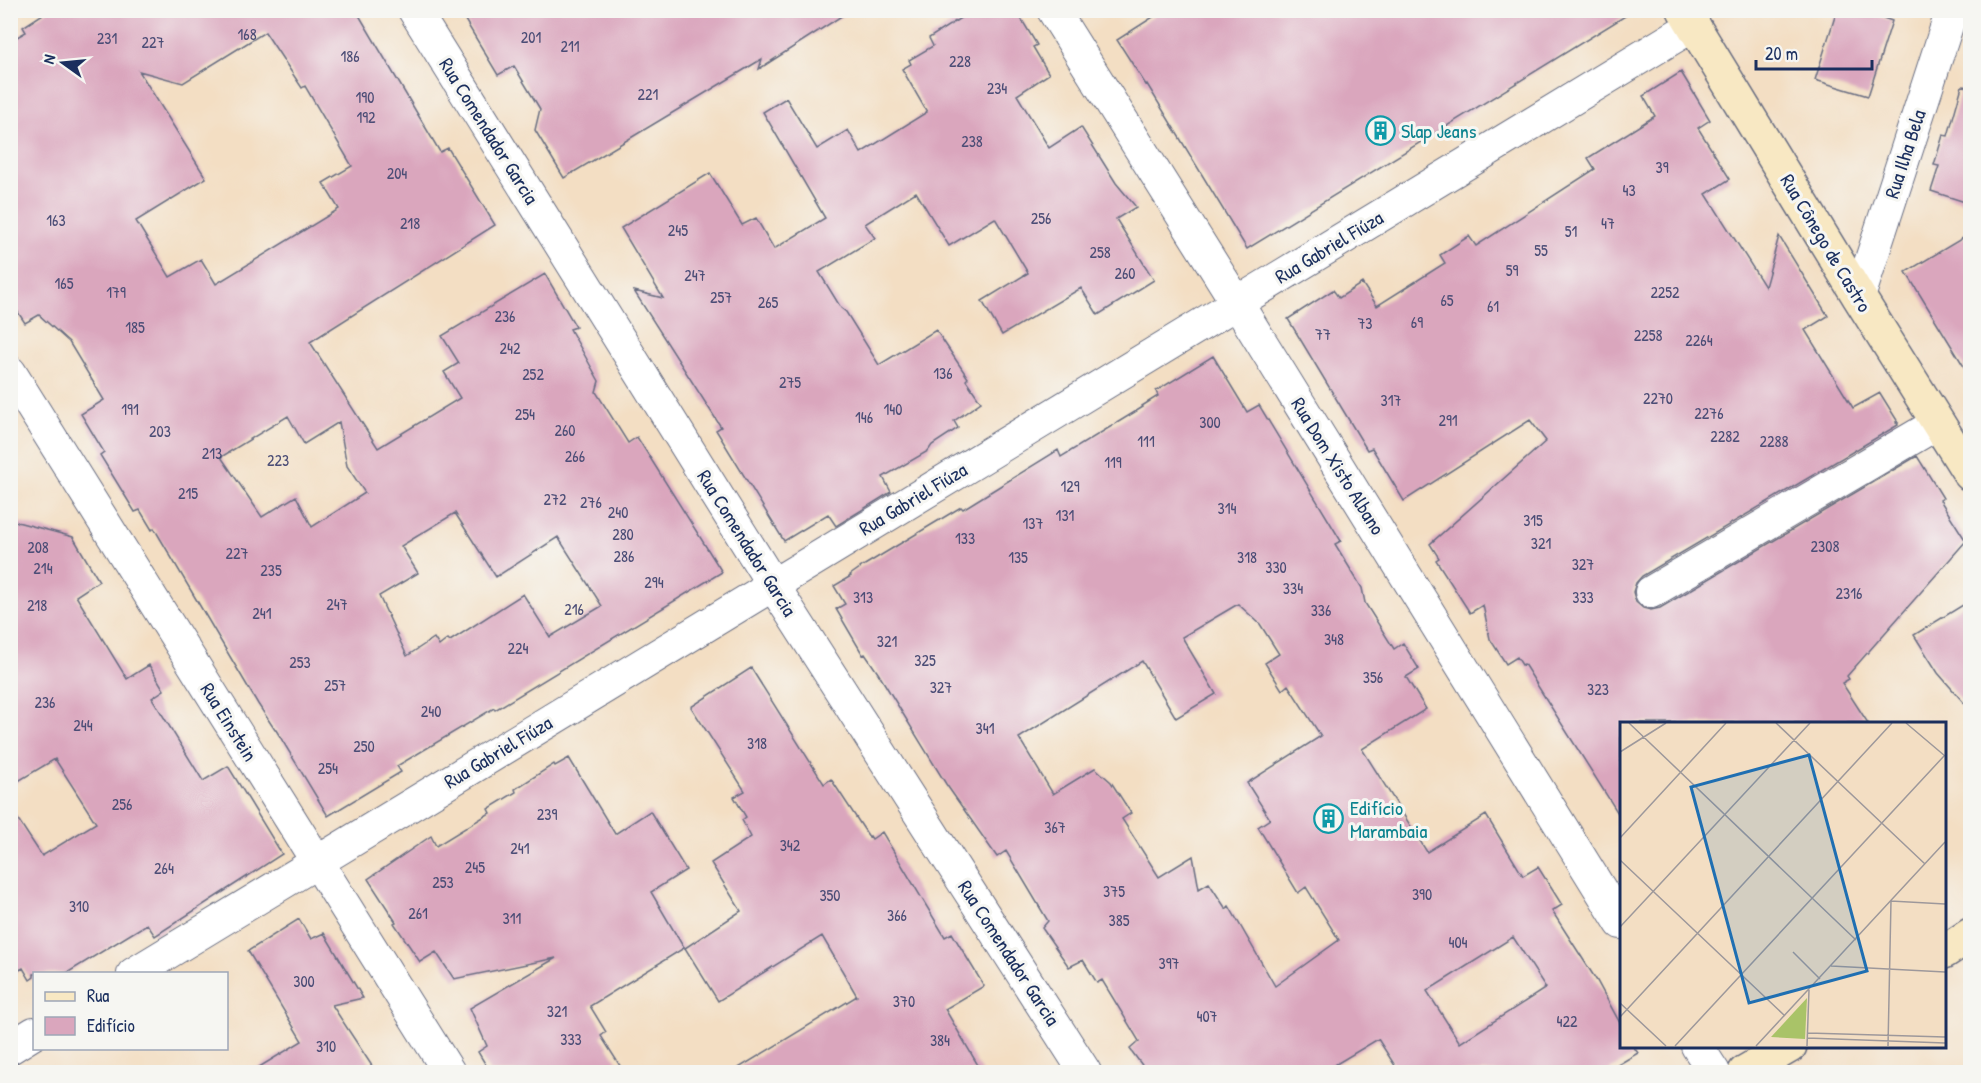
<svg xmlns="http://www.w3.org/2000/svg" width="1981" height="1083" font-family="'Patrick Hand',sans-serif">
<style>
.building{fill:#daa6bd;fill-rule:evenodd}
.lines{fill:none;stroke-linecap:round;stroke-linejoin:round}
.street-casing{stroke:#676c81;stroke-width:34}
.secondary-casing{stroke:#676c81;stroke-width:36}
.street{stroke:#fff;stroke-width:32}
.secondary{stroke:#f8e8c3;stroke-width:33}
.labels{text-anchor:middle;stroke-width:6;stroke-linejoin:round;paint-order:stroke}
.number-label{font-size:16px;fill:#4b4d76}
.street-label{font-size:20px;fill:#1b2f5e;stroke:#f6f6f2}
.culture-label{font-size:20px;fill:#0d838f;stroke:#f6f6f2;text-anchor:start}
.inset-road{fill:none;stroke:#9d989b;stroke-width:1.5}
.view{fill:#1f6fb2;fill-opacity:0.15;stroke:#1f6fb2;stroke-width:3}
.inset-edge{fill:none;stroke:#1b2f5e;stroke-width:3}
</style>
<rect width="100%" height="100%" fill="#f6f6f2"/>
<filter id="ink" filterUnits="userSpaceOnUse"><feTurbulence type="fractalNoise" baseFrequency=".0167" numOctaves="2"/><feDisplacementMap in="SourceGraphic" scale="12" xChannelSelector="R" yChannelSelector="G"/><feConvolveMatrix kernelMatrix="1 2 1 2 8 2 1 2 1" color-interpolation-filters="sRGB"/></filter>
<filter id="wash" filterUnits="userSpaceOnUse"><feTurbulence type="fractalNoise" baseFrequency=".008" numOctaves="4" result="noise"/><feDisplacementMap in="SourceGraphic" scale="24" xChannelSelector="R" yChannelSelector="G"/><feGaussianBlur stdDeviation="1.35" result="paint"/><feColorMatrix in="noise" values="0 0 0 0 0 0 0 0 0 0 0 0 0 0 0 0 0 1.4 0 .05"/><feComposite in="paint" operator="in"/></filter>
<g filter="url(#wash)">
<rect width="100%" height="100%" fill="#f3dec3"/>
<g id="blocks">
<path class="building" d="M49,10H356L440,152L448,148L495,225L310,342L378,448L460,398L444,372L459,363L442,336L545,274L576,327L570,329L599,381L596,392L628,443L637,437L722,572L495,710L494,708L397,766L401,772L328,816L276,730H275L258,704L154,528L152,530L140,510L135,512L100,455L104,452L81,414L104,400L69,342L39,315L25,323L10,300V41L26,32L23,27ZM265,32L302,88L305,86L352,166L323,183L339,209L216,284L201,259L170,277L136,221L206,178L139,71L183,83ZM288,416L304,444L339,422L347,466L365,493L312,527L296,496L262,517L221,457ZM455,513L496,577L558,537L602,606L550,637L523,594L450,641L448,639L439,646L434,638L407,656L379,596L418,573L401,546Z
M459,10H851L759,69L762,59L564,178L535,130L540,109L514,66L498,75Z
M973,10H1016L1037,45L1033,47L1049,74L1017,95L1049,148L1081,127L1116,183L1136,207L1116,219L1154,280L1098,315L1081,288L1002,335L982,301L1028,273L995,218L949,246L916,192L865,224L875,238L819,272L841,308L846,312L879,365L936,330L968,378L966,380L981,402L954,421L958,428L932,445L928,451L883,477L891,492L836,526L828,514L784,541L716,430L721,427L634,291L663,298L621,228L710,173L742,225L756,218L774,249L825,218L763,112L786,98L817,149L848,130L861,153L927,112L902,69L911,64L909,60L933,46L929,38Z
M1164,10H1635L1247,249L1147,84L1146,85L1117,40Z
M1837,10H1861L1892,21L1868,96L1815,80Z
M1681,72L1710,120L1698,128L1730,179L1706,194L1765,287L1779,236L1828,316L1805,330L1853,408L1880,393L1898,422H1896L1898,425L1642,576L1636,583L1633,592L1636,602L1643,608L1651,610L1660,608L1917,456L1943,498L1940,500L1966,541L1847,676L1849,679L1842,683L1868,723H1621V818L1524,664L1522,665L1517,657L1506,664L1490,639L1483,605L1470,613L1436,560L1439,558L1430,544L1546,441L1530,420L1404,501L1372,448L1367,450L1288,319L1333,290L1339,298L1362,283L1377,306L1445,263L1440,255L1469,236L1476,246L1595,169L1588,158L1655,116L1643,96Z
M1962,86L1971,87V204L1931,191L1939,166L1934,165L1943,135L1948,136Z
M1971,233V378L1906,272Z
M1213,356L1247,412L1259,405L1341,541L1335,544L1362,588L1365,603L1394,649L1403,643L1419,669L1406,677L1426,709L1362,749L1427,852L1486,815L1523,876L1538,867L1562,905L1552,911L1597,981L1621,1025V1046H1633L1638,1053L1606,1072H1399L1378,1039L1323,1072H1147L1130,1049L1139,1041L1102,980L1097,983L1083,960L1069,967L1042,928L1048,921L1006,851L997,857L946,784L878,673L865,654L863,655L836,609L845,604L834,586L851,576L850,575L863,566L961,507L963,509L1058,450L1061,457L1143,407L1142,406L1158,396L1156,391ZM1238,604L1260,624L1279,654L1265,663L1282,690L1288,685L1321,736L1247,783L1270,819L1258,827L1298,893L1306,887L1339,940L1275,986L1229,906L1226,909L1209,883L1199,889L1193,856L1159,877L1122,819L1131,813L1111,782L1095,768L1053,794L1019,738L1142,661L1176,718L1216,694L1182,637ZM1513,937L1546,988L1460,1043L1427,991Z
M10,520L73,537L99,581L76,596L127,679L149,665L164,690L152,698L203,781L228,766L282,854L155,936L147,924L67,973L34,974V977L30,980L23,968L10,975V807L42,856L96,823L55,759L10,786Z
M1971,600V711L1938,673L1914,635Z
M751,668L824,784L831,779L869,837L870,836L872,839L882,832L945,937L952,933L984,986L945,1009L982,1072H732L857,996L822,936L718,1001L685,948L741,911L711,863L751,837L742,820L746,817L734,797L745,791L691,707Z
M569,758L615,834L650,811L686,870L651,892L684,948L590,1006L606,1032L601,1036L624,1072H490L478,1052L487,1046L470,1008L556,958L454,979L436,952L420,962L394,923L396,922L368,879L431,836L436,846L490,813L488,809L516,792L515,789L554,764L555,766Z
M299,919L311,939L324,933L363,998L332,1005L376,1072H251L302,1041L248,951Z"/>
</g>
</g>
<g filter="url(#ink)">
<use href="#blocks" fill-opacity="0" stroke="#676c81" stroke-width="1.5"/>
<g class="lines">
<defs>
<path id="street" d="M414,10L773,585L1085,1072
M1053,10L1237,303L1621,923
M1859,297L1952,10
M10,372L449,1072
M1651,592L1938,423
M133,974L1694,25
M1697,1046L1714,1072
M10,1048L34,1033"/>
<path id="secondary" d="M1684,10L1859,297L1970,474
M1944,952L1970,935
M1745,1072L1790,1046"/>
</defs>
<use href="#street" class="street-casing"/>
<use href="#secondary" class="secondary-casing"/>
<use href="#street" class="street"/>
<use href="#secondary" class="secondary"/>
</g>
</g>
<defs>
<symbol id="building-ring" viewBox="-11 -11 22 22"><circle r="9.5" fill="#f6f6f2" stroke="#0f9aa8" stroke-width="1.5"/><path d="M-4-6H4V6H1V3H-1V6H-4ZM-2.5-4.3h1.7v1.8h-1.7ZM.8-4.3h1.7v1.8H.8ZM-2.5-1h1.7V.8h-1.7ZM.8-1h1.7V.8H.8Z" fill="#0f9aa8"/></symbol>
</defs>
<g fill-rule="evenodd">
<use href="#building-ring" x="1364" y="114" width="33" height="33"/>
<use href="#building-ring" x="1312" y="802" width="33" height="33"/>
</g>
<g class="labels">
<g class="number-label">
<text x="247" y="40">168</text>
<text x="531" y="43">201</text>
<text x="107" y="44">231</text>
<text x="153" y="48">227</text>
<text x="570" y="52">211</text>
<text x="350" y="62">186</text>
<text x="960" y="67">228</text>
<text x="997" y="94">234</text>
<text x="648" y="100">221</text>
<text x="365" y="103">190</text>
<text x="366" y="123">192</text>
<text x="972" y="147">238</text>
<text x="1662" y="173">39</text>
<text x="397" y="179">204</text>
<text x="1629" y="196">43</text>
<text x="1041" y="224">256</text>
<text x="56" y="226">163</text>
<text x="410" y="229">218</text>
<text x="1608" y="229">47</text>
<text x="678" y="236">245</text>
<text x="1571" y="237">51</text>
<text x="1541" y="256">55</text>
<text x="1100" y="258">258</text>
<text x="1512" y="276">59</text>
<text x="1125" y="279">260</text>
<text x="695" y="281">247</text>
<text x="64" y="289">165</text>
<text x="116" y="298">179</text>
<text x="1665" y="298">2252</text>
<text x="721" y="303">257</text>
<text x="1447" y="306">65</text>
<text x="768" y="308">265</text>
<text x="1493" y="312">61</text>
<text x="505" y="322">236</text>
<text x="1417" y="328">69</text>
<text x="1365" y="329">73</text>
<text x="135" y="333">185</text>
<text x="1323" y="340">77</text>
<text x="1648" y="341">2258</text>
<text x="1699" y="346">2264</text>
<text x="510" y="354">242</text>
<text x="943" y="379">136</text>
<text x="533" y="380">252</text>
<text x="790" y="388">275</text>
<text x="1658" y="404">2270</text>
<text x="1391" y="406">317</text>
<text x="130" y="415">191</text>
<text x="893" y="415">140</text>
<text x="1709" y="419">2276</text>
<text x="525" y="420">254</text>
<text x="864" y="423">146</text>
<text x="1448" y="426">291</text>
<text x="1210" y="428">300</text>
<text x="565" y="436">260</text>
<text x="160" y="437">203</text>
<text x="1725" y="442">2282</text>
<text x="1146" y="447">111</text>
<text x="1774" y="447">2288</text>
<text x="212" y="459">213</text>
<text x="575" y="462">266</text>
<text x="278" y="466">223</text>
<text x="1113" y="468">119</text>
<text x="1070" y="492">129</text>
<text x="188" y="499">215</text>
<text x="555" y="505">272</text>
<text x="591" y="508">276</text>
<text x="1227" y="514">314</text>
<text x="618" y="518">240</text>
<text x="1065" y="521">131</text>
<text x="1533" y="526">315</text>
<text x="1033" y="529">137</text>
<text x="623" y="540">280</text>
<text x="965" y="544">133</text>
<text x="1541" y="549">321</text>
<text x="1825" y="552">2308</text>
<text x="38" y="553">208</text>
<text x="237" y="559">227</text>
<text x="624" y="562">286</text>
<text x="1018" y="563">135</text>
<text x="1247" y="563">318</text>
<text x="1583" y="570">327</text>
<text x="1276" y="573">330</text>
<text x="43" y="574">214</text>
<text x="271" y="576">235</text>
<text x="654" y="588">294</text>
<text x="1293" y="594">334</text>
<text x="1849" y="599">2316</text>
<text x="863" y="603">313</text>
<text x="1583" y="603">333</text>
<text x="337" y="610">247</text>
<text x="37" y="611">218</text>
<text x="574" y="615">216</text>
<text x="1321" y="616">336</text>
<text x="262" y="619">241</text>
<text x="1334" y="645">348</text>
<text x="887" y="647">321</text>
<text x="518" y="654">224</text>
<text x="925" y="666">325</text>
<text x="300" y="668">253</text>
<text x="1373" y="683">356</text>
<text x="335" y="691">257</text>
<text x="941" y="693">327</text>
<text x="1598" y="695">323</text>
<text x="45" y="708">236</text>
<text x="431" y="717">240</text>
<text x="83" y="731">244</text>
<text x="985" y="734">341</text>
<text x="757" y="749">318</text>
<text x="364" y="752">250</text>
<text x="328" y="774">254</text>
<text x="122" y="810">256</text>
<text x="547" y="820">239</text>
<text x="1055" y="833">367</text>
<text x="790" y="851">342</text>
<text x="520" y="854">241</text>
<text x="475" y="873">245</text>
<text x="164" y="874">264</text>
<text x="443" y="888">253</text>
<text x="1114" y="897">375</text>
<text x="1422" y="900">390</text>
<text x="830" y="901">350</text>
<text x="79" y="912">310</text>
<text x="418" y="919">261</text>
<text x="897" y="921">366</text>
<text x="512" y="924">311</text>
<text x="1119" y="926">385</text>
<text x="1458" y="948">404</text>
<text x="1169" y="969">397</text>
<text x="304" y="987">300</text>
<text x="904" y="1007">370</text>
<text x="557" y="1017">321</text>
<text x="1207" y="1022">407</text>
<text x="1567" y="1027">422</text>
<text x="571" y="1045">333</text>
<text x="940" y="1046">384</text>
<text x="326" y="1052">310</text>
</g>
<g class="street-label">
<text transform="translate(489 131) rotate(58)" y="7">Rua Comendador Garcia</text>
<text transform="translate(1905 154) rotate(-72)" y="7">Rua Ilha Bela</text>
<text transform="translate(1826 243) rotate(59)" y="7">Rua Cônego de Castro</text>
<text transform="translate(1329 247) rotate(-31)" y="7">Rua Gabriel Fiúza</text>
<text transform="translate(1338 466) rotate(58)" y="7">Rua Dom Xisto Albano</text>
<text transform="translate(913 499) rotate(-31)" y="7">Rua Gabriel Fiúza</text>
<text transform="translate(747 543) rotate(58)" y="7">Rua Comendador Garcia</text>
<text transform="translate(229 722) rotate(58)" y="7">Rua Einstein</text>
<text transform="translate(498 752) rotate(-31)" y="7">Rua Gabriel Fiúza</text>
<text transform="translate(1009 953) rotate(57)" y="7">Rua Comendador Garcia</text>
</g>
<g class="culture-label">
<text x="1401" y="138">Slap Jeans</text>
<text x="1350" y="815">Edifício<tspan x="1350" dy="23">Marambaia</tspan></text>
</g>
</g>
<g transform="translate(1620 722)">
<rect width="326" height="326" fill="#f3dec3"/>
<path d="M187,276L185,317L151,315Z" fill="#a9c368"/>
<path class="inset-road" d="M9,1L236,218M156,1L305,142M286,1L325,34M0,30L46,1M0,116L106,1M0,138L165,294M0,205L190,1M173,230L200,257M211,244L325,250M0,281L46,324M0,295L272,1M188,311L325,315M187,316L325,321M55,324L324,34M136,324L325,120M187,324L189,268M268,324L271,179L325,182"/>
<path class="view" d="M189,33L247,249L129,281L71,65Z"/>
<rect width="326" height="326" class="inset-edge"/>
</g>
<rect width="1981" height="1083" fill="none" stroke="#f6f6f2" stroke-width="36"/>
<rect x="33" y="972" width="195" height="78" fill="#f6f6f2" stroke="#9ea6b7" stroke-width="1.5"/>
<rect x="45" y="992" width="30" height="9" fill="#f8e8c3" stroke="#9ea6b7" stroke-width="1.5"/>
<text x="87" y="1002" font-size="18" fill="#1b2f5e">Rua</text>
<rect x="45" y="1017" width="30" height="18" fill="#daa6bd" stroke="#9ea6b7" stroke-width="1.5"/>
<text x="87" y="1032" font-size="18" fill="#1b2f5e">Edifício</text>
<g transform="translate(63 63) rotate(285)" stroke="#f6f6f2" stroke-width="4.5" paint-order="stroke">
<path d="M0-4.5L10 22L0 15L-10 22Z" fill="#1b2f5e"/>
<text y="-9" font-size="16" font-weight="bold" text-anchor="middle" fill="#1b2f5e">N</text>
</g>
<path d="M1756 60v9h116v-9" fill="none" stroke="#1b2f5e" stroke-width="3"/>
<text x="1765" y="60" font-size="18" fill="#1b2f5e" stroke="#f6f6f2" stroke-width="4.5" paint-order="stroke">20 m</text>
</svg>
